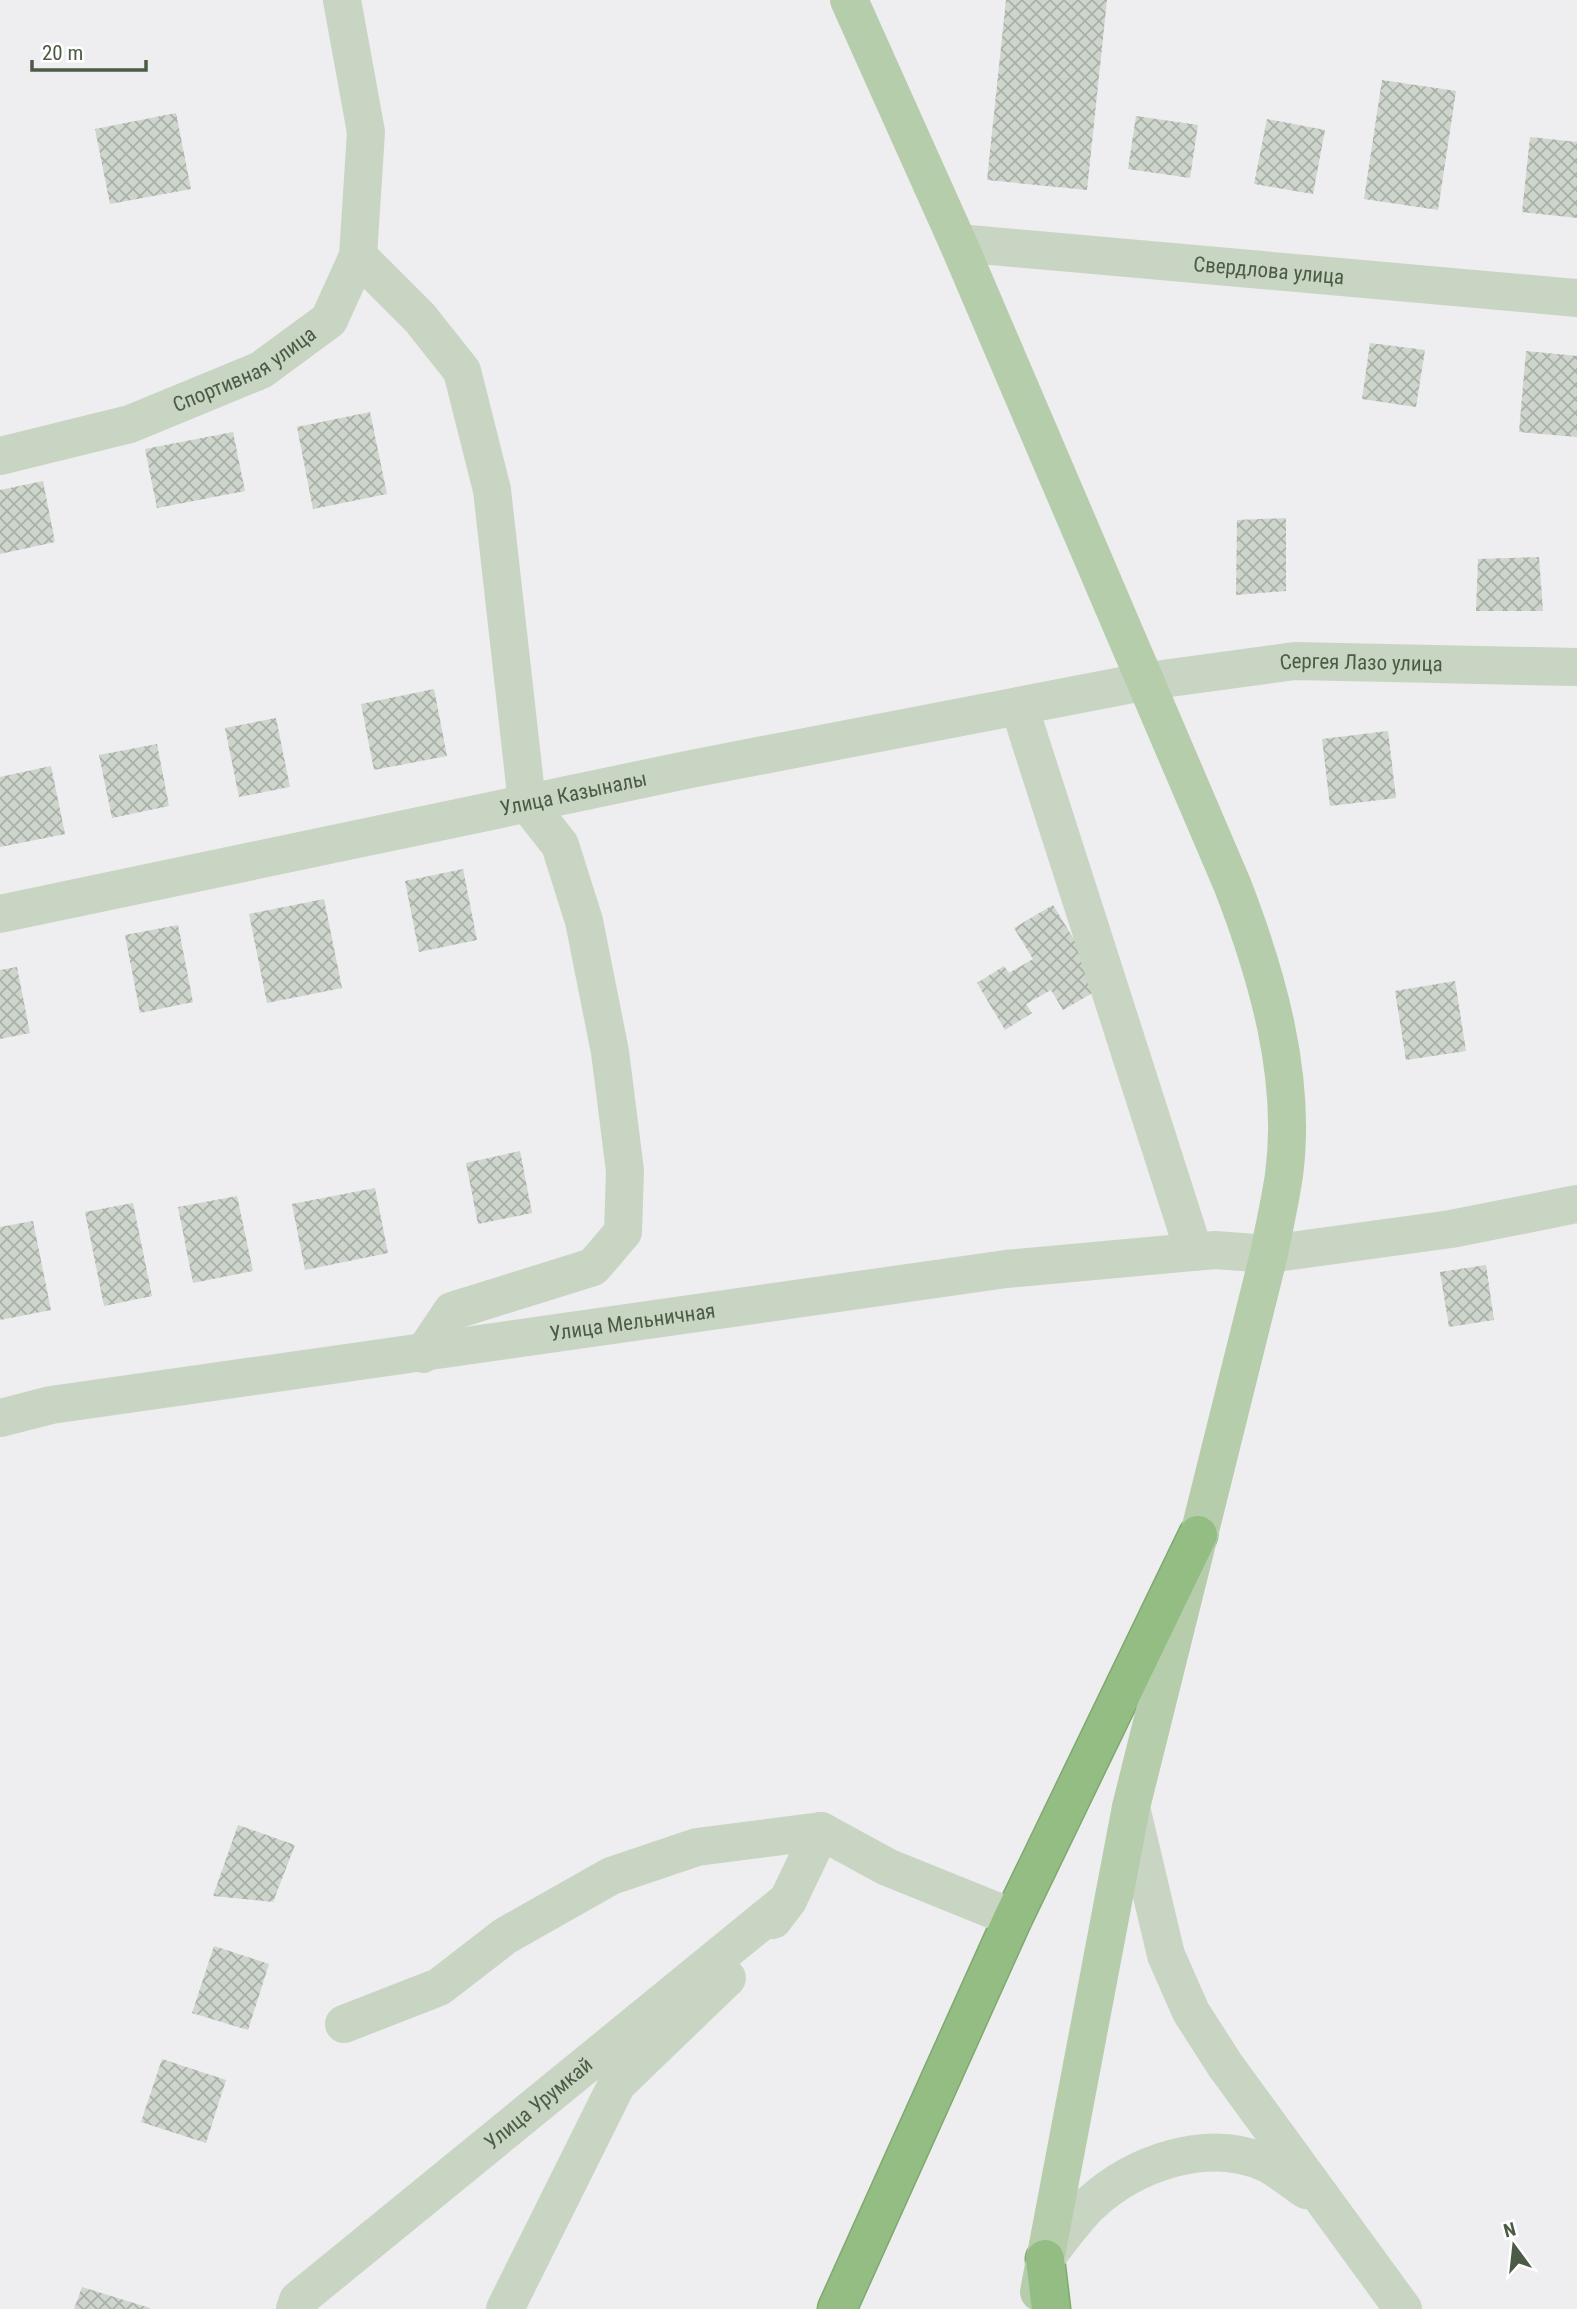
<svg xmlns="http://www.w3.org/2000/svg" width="1577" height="2309" font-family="'Roboto Condensed',sans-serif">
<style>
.building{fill:url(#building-cross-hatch)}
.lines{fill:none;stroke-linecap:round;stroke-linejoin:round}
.highway-casing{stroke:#7fa96f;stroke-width:41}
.minor{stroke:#c9d5c3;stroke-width:38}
.major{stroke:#b6cdac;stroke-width:38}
.highway{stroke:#94bd84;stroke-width:38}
.labels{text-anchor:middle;stroke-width:5;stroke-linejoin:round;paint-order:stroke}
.street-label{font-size:21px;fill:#4c5b45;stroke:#fff}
</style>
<defs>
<pattern id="building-cross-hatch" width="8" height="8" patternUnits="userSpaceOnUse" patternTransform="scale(1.75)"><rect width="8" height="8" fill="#ced5cc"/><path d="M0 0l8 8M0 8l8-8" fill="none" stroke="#a9b0a7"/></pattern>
</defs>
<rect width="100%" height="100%" fill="#eeedf0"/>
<path class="building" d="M1006,0H1107L1087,190L987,180Z
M1382,80L1456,91L1438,210L1364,199Z
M176,113L191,189L110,204L95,129Z
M1136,116L1198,125L1190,178L1128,169Z
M1267,119L1325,130L1313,194L1254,184Z
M1530,137L1577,142V218L1522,212Z
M1370,343L1425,350L1416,407L1362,399Z
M1526,351L1577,356V437L1519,432Z
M370,412L387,494L313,509L297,427Z
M233,432L245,491L157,508L145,449Z
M43,481L55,542L0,554V490Z
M1286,518V591L1236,595L1237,520Z
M1539,557L1543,611H1476L1478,559Z
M434,689L447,756L374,770L361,704Z
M276,718L290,787L239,797L225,728Z
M1388,731L1396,798L1330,806L1322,739Z
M157,744L169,806L112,818L99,755Z
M51,766L65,834L0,847V777Z
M463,869L477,940L419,952L405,881Z
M324,899L342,988L267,1003L249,914Z
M1053,905L1103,987L1063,1010L1051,990L1026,1004L1032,1013L1005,1030L977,983L1004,966L1009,973L1033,959L1014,928Z
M178,925L193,1002L140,1013L125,935Z
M17,967L30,1033L0,1039V970Z
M1455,981L1466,1051L1406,1060L1395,991Z
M520,1151L532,1213L478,1224L466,1163Z
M375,1188L388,1253L305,1270L292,1204Z
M237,1196L253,1271L193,1283L178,1207Z
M133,1203L152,1296L104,1306L85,1212Z
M33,1221L51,1310L0,1320V1227Z
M1486,1265L1494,1320L1449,1327L1440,1272Z
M238,1825L295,1845L273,1902L213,1896Z
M214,1946L269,1964L248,2030L192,2013Z
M162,2059L226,2080L206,2143L141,2122Z
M82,2287L150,2308V2309H74Z"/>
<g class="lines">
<defs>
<path id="highway" d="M1045,2259L1051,2309
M837,2309L1013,1918L1198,1535"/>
</defs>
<use href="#highway" class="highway-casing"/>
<g class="minor">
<path id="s1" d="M958,243L1577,298"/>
<path d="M358,256L420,318L462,371L492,490L527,803L560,845L584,921L610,1052L625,1171L623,1232L593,1267L452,1311L423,1354"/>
<path id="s2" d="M0,456L130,424L261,370L329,320L358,256L366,132L342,0"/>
<path d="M1019,706L1194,1252"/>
<path id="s3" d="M0,914L691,769L1148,681L1295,661L1577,667"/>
<path id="s4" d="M0,1418L51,1405L1006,1269L1215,1250L1269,1254L1451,1229L1577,1204"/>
<path d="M1131,1807L1166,1955L1191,2012L1225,2065L1403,2309"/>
<path d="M773,1920L788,1900L821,1831"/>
<path d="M344,2024L439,1987L505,1936L611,1876L697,1847L821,1831L887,1867L1013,1918"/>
<path d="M1045,2259C1059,2241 1073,2221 1089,2205C1134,2163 1207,2137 1266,2163C1280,2170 1294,2182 1306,2190"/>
<path id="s5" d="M295,2309L298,2300L788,1900"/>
<path d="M505,2309L617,2084L727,1978"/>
</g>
<path class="major" d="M849,0L958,243L1232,884C1267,974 1297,1077 1284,1175C1280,1202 1274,1228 1269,1254L1131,1807L1039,2292"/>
<use href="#highway" class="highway"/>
</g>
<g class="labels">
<g class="street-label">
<text dy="7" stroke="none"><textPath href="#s1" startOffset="312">Свердлова улица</textPath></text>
<text dy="7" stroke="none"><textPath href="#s2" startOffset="261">Спортивная улица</textPath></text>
<text dy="7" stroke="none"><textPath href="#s3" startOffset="1386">Сергея Лазо улица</textPath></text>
<text dy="7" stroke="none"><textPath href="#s3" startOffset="586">Улица Казыналы</textPath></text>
<text dy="7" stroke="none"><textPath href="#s4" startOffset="640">Улица Мельничная</textPath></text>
<text dy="7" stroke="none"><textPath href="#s5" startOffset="320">Улица Урумкай</textPath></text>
</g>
</g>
<g transform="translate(1514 2246) rotate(345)" stroke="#ffffff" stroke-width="5" paint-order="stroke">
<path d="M0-5L12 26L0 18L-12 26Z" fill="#4c5b45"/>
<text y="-10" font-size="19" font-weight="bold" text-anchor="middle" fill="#4c5b45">N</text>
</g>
<path d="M32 60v10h114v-10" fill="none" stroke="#4c5b45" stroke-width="3.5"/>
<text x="42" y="60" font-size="21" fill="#4c5b45" stroke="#ffffff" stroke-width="5" paint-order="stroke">20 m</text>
</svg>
